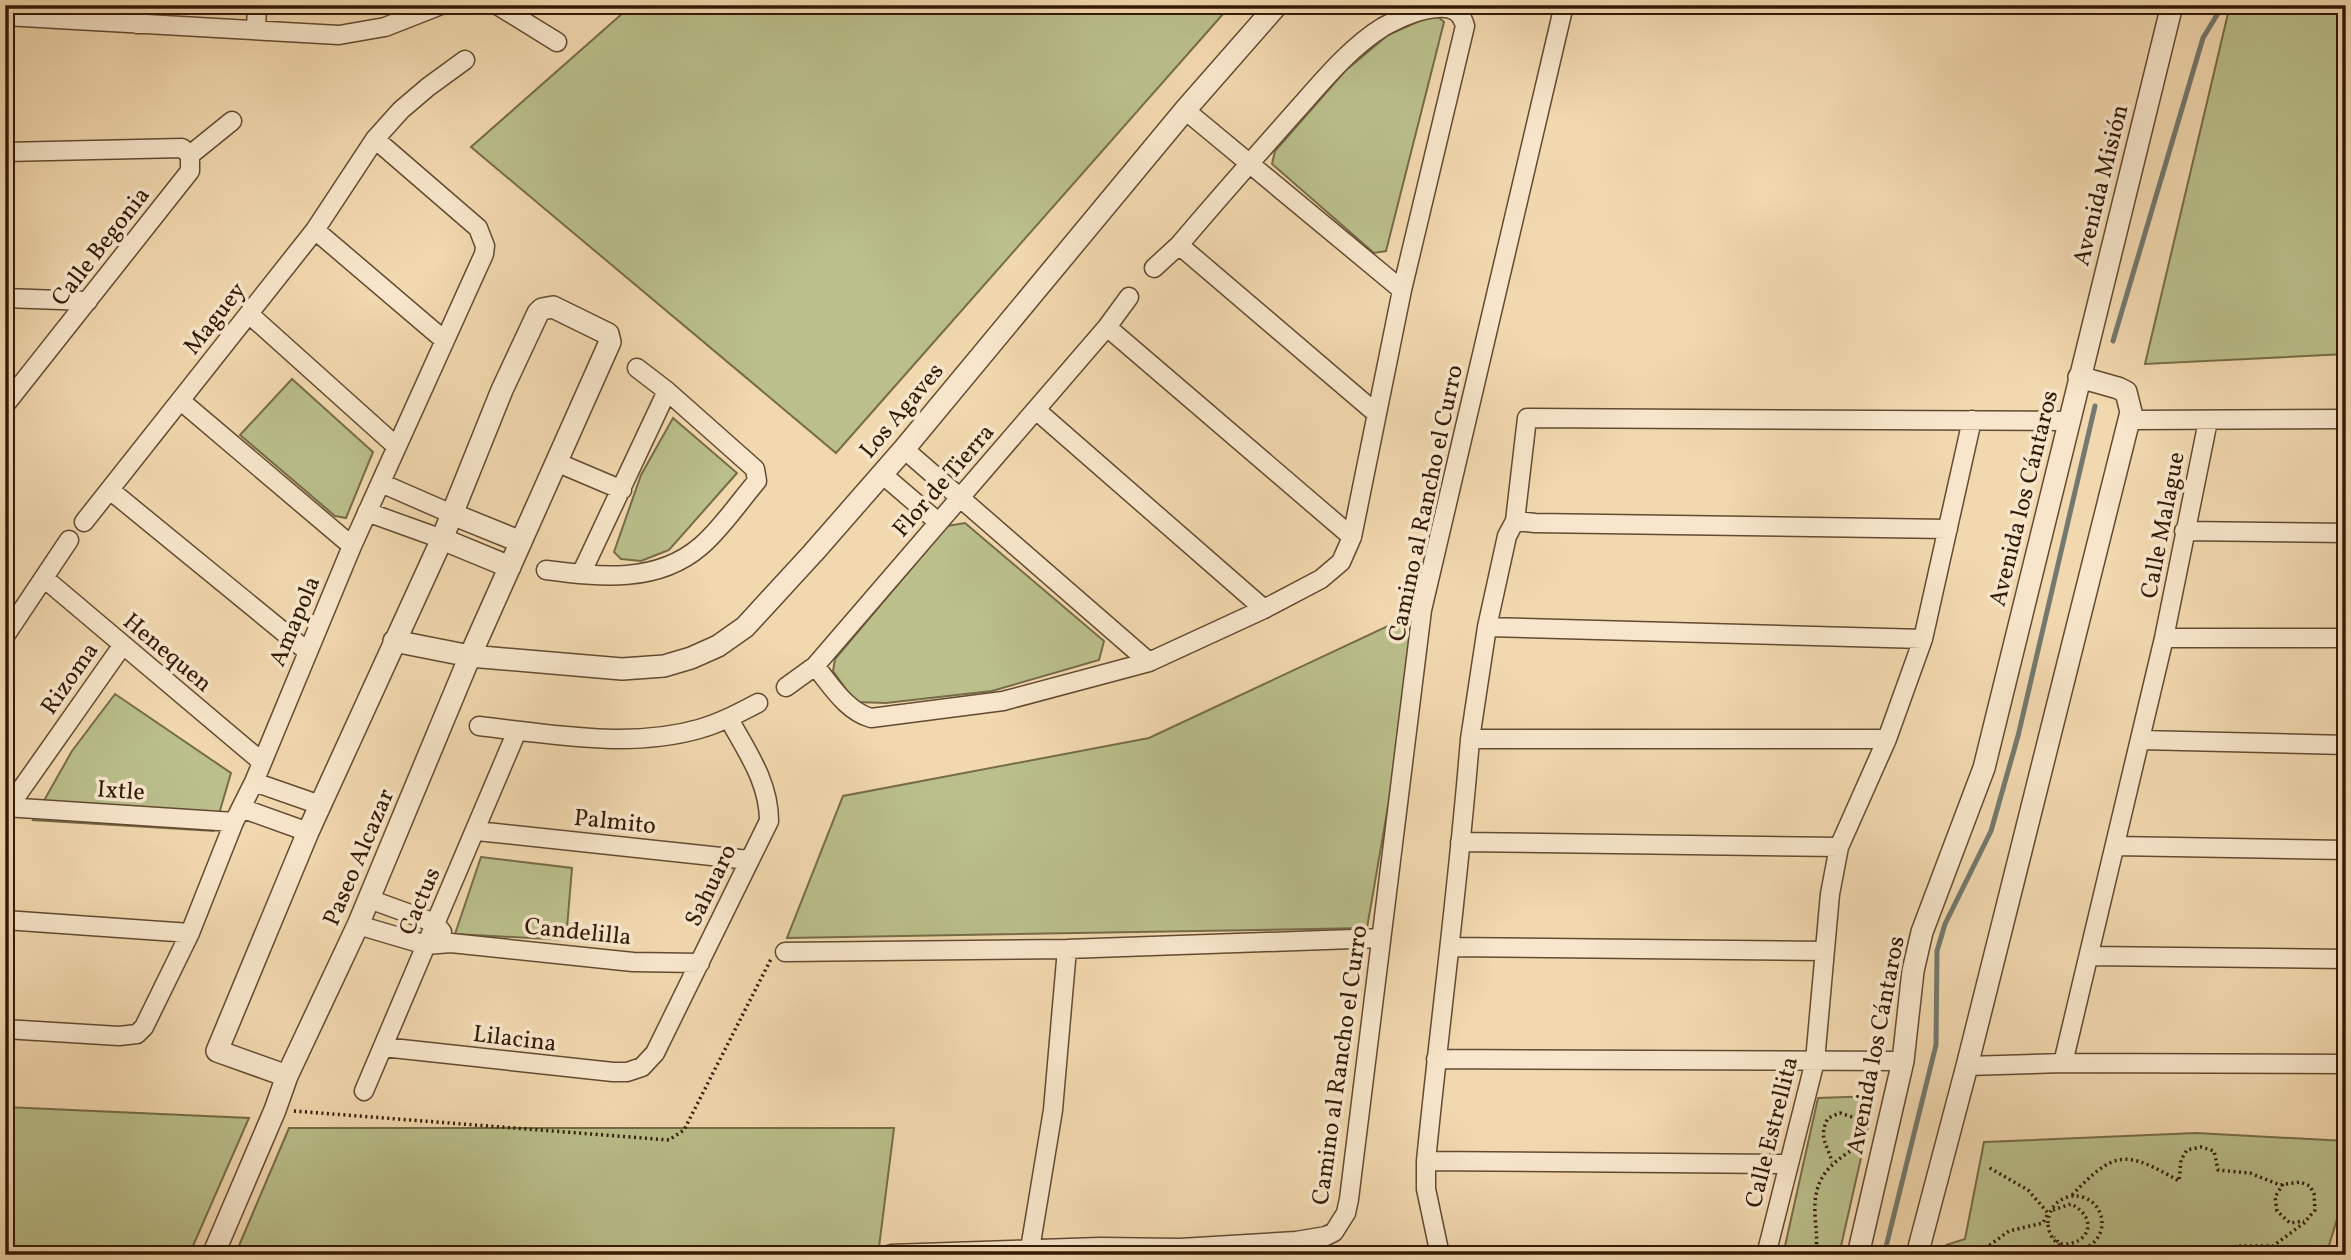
<svg xmlns="http://www.w3.org/2000/svg" width="2351" height="1260" font-family="Vollkorn,serif">
<style>
.green{fill:#babf8b;stroke:#766c48;stroke-width:2}
.lines{fill:none;stroke-linecap:round;stroke-linejoin:round}
.stream{stroke:#73796e;stroke-width:5}
.minor-casing{stroke:#634a30;stroke-width:21}
.tertiary-casing{stroke:#634a30;stroke-width:24}
.path{stroke:#331a06;stroke-width:3.5;stroke-dasharray:2 3.5;stroke-linecap:butt}
.minor{stroke:#f7e6cb;stroke-width:18}
.tertiary{stroke:#f7e6cb;stroke-width:21}
.labels{text-anchor:middle;stroke-width:7;stroke-linejoin:round;paint-order:stroke}
.street-label{font-size:24px;fill:#331a06;stroke:#f7e6cb}
</style>
<rect width="100%" height="100%" fill="#f2d8af"/>
<filter id="stains"><feTurbulence type="fractalNoise" baseFrequency=".00286" numOctaves="4"/><feColorMatrix values="0 0 0 0 .2 0 0 0 0 .09 0 0 0 0 .02 0 0 0 .5 -.17"/></filter>
<radialGradient id="worn" r=".72"><stop offset=".6" stop-color="#630" stop-opacity="0"/><stop offset="1" stop-color="#630" stop-opacity=".3"/></radialGradient>
<path class="green" d="M632,5H1231L836,453L471,147Z
M2230,5H2346V354L2145,364Z
M1435,14L1444,22L1386,251L1374,253L1272,164L1275,151L1345,71L1388,35Z
M292,379L373,452L346,518L335,516L240,435Z
M673,418L737,473L669,550L641,561L621,559L614,552L641,475Z
M965,523L1104,641L1099,660L992,691L886,703L855,702L833,671L835,659L947,526Z
M1422,610L1367,928L787,938L843,796L1149,738Z
M115,694L231,773L214,831L33,820L72,751Z
M481,857L572,868L566,940L455,934Z
M1875,1096L1839,1255H1783L1818,1098Z
M5,1107L249,1118L189,1255H5Z
M289,1128H894L878,1255H235Z
M2196,1133L2346,1141V1190L2326,1255H1943L1946,1245L1965,1239L1984,1142Z"/>
<g class="lines">
<path class="stream" d="M2113,341L2203,38L2223,5
M1884,1255L1936,1045L1937,951L1945,924L1991,831L2018,736L2095,406"/>
<defs>
<path id="minor" d="M497,5L557,42
M5,16L339,35L385,27L441,5
M136,24L137,5
M256,30L257,5
M1185,110L1402,290
M5,152L182,148L190,155
M315,230L444,340
M1179,245L1377,414
M5,298L88,301
M249,314L396,446
M1107,327L1352,537
M181,401L352,546
M5,405L190,171V155L232,121
M1036,410L1264,609
M2129,420L2346,419
M904,449L1149,662
M556,462L622,490
M882,474L938,522
M381,483L452,514
M110,490L308,652
M367,512L442,539
M1515,521L1527,418L2068,421
M84,522L315,230L375,139L401,110L428,87L465,60
M2184,531L2346,533
M546,570C600,577 657,584 701,546C722,528 739,502 757,481L755,469L667,391L637,368
M581,574L667,391
M44,578L262,762
M1487,627L1507,536L1515,521L1535,523L1948,529
M5,636L69,540
M2164,638H2346
M815,666C831,685 846,711 871,718L1003,701L1149,662L1264,609L1321,579L1341,562L1352,537L1402,290L1465,26C1461,11 1452,7 1438,8C1419,9 1399,18 1383,27C1349,48 1321,83 1295,112C1256,156 1217,200 1179,245L1154,268
M786,687L815,666L1107,327L1129,297
M479,726C550,734 629,749 699,729C720,723 739,713 758,703
M1470,739L1487,627L1923,639
M2141,740L2346,745
M254,782L320,805
M5,807L234,822
M8,808L122,646
M241,808L308,832
M477,831L749,860
M1460,842L1839,847
M2116,846L2346,850
M369,899L435,923L442,932
M5,920L190,933
M358,925L426,945L451,943L633,962L700,963
M1450,947L1825,951
M785,952L1067,949L1381,938
M2089,956L2346,959
M5,1029L119,1036L137,1034L144,1027L190,933L234,822L254,782L352,546L484,254L485,246L478,228L375,139
M383,1047L613,1072H627L642,1067L655,1053L769,821C769,782 747,752 729,719
M1436,1059L1903,1061
M2063,1063L2164,638L2208,421
M1967,1066L2063,1063L2346,1064
M364,1091L517,731
M1426,1161L1789,1164
M891,1254L1100,1247L1180,1248L1296,1241L1326,1236L1334,1232L1346,1213L1349,1199L1422,610L1564,5
M1029,1255L1053,1110L1067,949
M1440,1255L1426,1189V1161C1440,1020 1459,880 1470,739H1887
M1766,1255L1815,1061L1830,894L1839,847L1887,739L1923,639L1972,420"/>
<path id="tertiary" d="M452,514L521,542
M442,539L510,567
M394,641L470,656L622,669L664,666L691,658L718,646L745,627L813,553L904,449L1185,110L1277,5
M213,1255L275,1110L287,1076L358,925L470,656L610,342L608,334L553,307L542,309L538,313L502,390L442,539L308,832L217,1051L287,1076
M1858,1255L1903,1061L1913,971L1922,932L1984,768L2172,5
M1917,1255L1967,1066L2131,412L2126,392L2118,388L2079,377"/>
</defs>
<use href="#minor" class="minor-casing"/>
<use href="#tertiary" class="tertiary-casing"/>
<path class="path" d="M294,1111L669,1140L684,1130L771,959
M2283,1184L2275,1197L2277,1211L2290,1223L2304,1221
M2072,1195C2115,1150 2125,1150 2179,1181L2181,1160L2187,1150L2201,1147L2214,1151L2218,1170L2250,1173L2280,1185L2300,1182L2310,1186L2314,1194L2315,1210L2304,1223L2273,1246H2235
M2048 1223a27 27 0 1 1 54 0a27 27 0 1 1-54 0Z
M2053,1210L2071,1204C2099,1218 2090,1246 2060,1244L2054,1237
M1815,1255C1818,1241 1816,1230 1815,1216C1813,1178 1828,1165 1858,1146L1860,1127L1855,1118L1840,1113L1828,1118C1818,1138 1827,1143 1832,1162
M1976,1255L2009,1231L2043,1223L2048,1213L2028,1190L1988,1167"/>
<use href="#minor" class="minor"/>
<use href="#tertiary" class="tertiary"/>
</g>
<g class="labels">
<g class="street-label">
<text transform="translate(2100 185) rotate(-76)" y="8">Avenida Misión</text>
<text transform="translate(100 246) rotate(-52)" y="8">Calle Begonia</text>
<text transform="translate(214 318) rotate(-52)" y="8">Maguey</text>
<text transform="translate(901 410) rotate(-50)" y="8">Los Agaves</text>
<text transform="translate(943 480) rotate(-49)" y="8">Flor de Tierra</text>
<text transform="translate(2023 498) rotate(-76)" y="8">Avenida los Cántaros</text>
<text transform="translate(1425 503) rotate(-78)" y="8">Camino al Rancho el Curro</text>
<text transform="translate(2162 525) rotate(-79)" y="8">Calle Malague</text>
<text transform="translate(294 621) rotate(-67)" y="8">Amapola</text>
<text transform="translate(168 652) rotate(40)" y="8">Henequen</text>
<text transform="translate(69 678) rotate(-55)" y="8">Rizoma</text>
<text transform="translate(121 790) rotate(4)" y="8">Ixtle</text>
<text transform="translate(615 821) rotate(6)" y="8">Palmito</text>
<text transform="translate(358 857) rotate(-67)" y="8">Paseo Alcazar</text>
<text transform="translate(710 885) rotate(-64)" y="8">Sahuaro</text>
<text transform="translate(419 901) rotate(-67)" y="8">Cactus</text>
<text transform="translate(578 931) rotate(6)" y="8">Candelilla</text>
<text transform="translate(515 1038) rotate(7)" y="8">Lilacina</text>
<text transform="translate(1875 1045) rotate(-79)" y="8">Avenida los Cántaros</text>
<text transform="translate(1339 1065) rotate(-82)" y="8">Camino al Rancho el Curro</text>
<text transform="translate(1771 1132) rotate(-76)" y="8">Calle Estrellita</text>
</g>
</g>
<rect width="2351" height="1260" fill="none" stroke="#f2d8af" stroke-width="28"/>
<rect x="7" y="7" width="2337" height="1246" fill="none" stroke="#331a06" stroke-width="3.5"/>
<rect x="14" y="14" width="2323" height="1232" fill="none" stroke="#331a06" stroke-width="2"/>
<rect width="100%" height="100%" filter="url(#stains)"/>
<rect width="100%" height="100%" fill="url(#worn)"/>
</svg>
